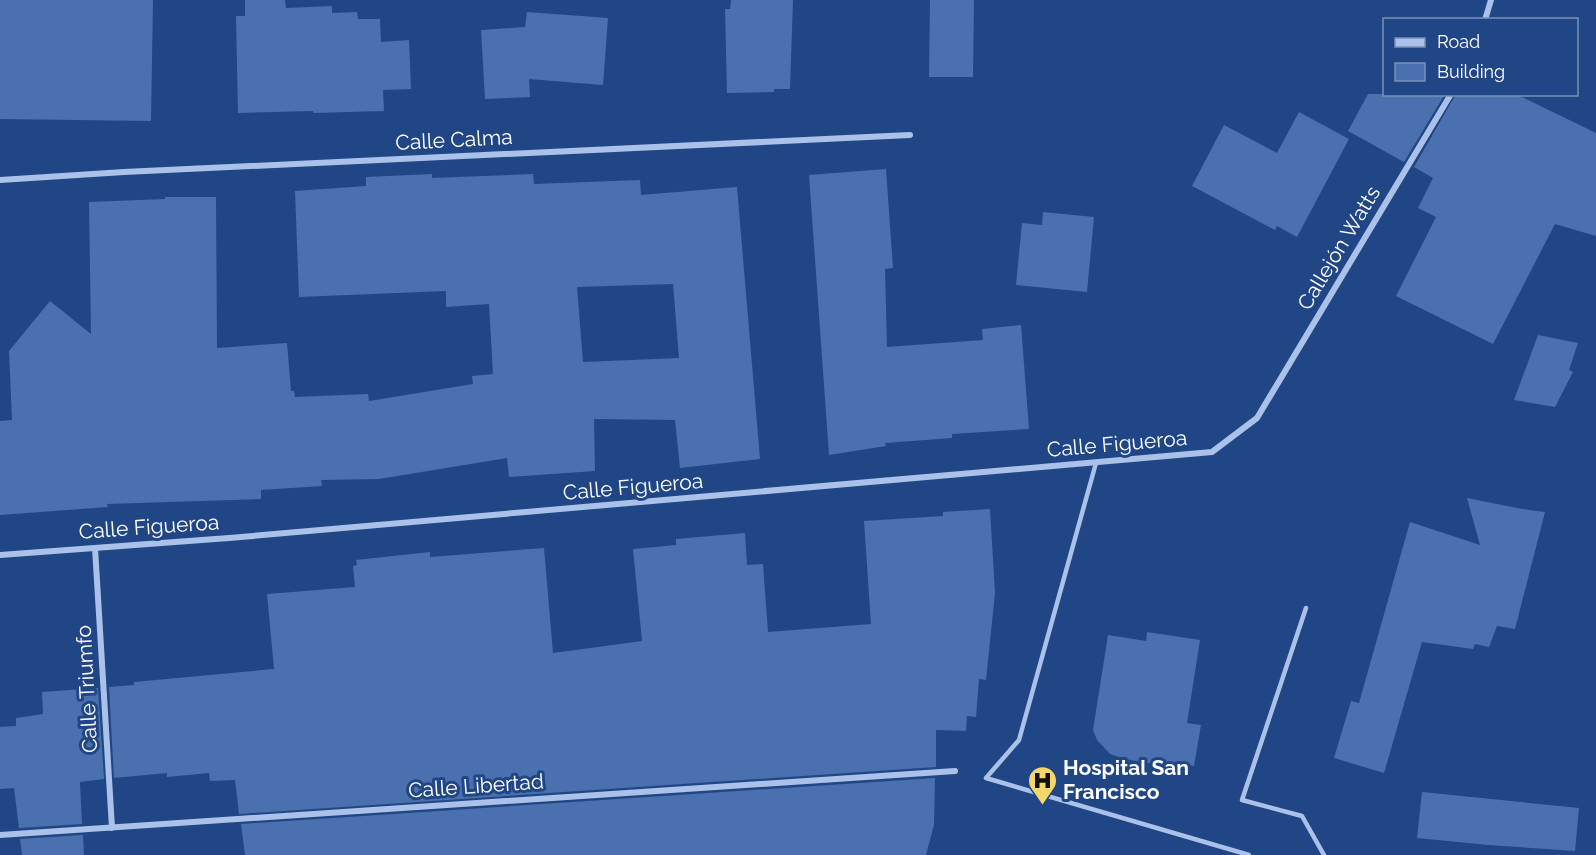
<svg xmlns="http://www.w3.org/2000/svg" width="1596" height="855" font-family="Raleway,sans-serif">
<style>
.building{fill:#4a70ad;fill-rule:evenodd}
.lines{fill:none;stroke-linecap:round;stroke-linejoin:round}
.service{stroke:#aac2e9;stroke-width:4.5}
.minor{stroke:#aac2e9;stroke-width:6}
.labels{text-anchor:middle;stroke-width:6;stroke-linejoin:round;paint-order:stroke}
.street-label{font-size:21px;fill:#fff;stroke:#214685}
.poi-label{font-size:21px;font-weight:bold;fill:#fff;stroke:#214685;text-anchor:start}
</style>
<rect width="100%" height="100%" fill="#214685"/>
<path class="building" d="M0,0H153L151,121L0,119Z
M245,0H285L286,8L332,6V13L357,12L358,19H380L381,42L409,40L411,89L383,90L384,111L313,113V111L238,113L236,16H245Z
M731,0H793L790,89H774V92L727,93L725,9H730Z
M930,0H974L973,77H929Z
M527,12L608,18L603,85L529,79L530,97L485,99L481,30L525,27Z
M1368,94H1445L1404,162L1348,131Z
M1456,94H1516L1596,133V236L1555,224L1493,344L1396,296L1436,217L1418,208L1433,178L1414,167Z
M1299,112L1349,139L1297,237L1277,226L1275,230L1192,186L1224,125L1277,153Z
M886,169L893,268L885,269L887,347L983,340L982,329L1021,325L1029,429L952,434V438L885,443L886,446L829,455L809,175Z
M432,174V178L533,174L534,184L640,180L641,195L737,187L760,459L680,468L675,420L594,419L595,471L509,477L507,458L379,479L321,480L322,486L261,490V499L107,504L108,507L0,515V421L12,420L9,351L50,301L91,334L89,202L165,199V197H216L217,348L287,343L291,391H294L295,397L368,394L369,401L473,384L472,376L493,374L489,304L446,307V291L299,297L295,191L366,186V177ZM673,284L679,358L583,362L577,287Z
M1043,212L1094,217L1087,292L1016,285L1022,223L1042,225Z
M1538,335L1578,343L1569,370L1573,372L1555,407L1514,400Z
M1467,498L1522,509L1545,512L1515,629L1497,626L1489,647L1475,644L1473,649L1422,642L1384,773L1334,758L1351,701L1359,703L1410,522L1480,545Z
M990,509L995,593L986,680L979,679L976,717L967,716L966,731L936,730V767L239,814L235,780L210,781L209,773L167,777V773L114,778L109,687L134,685V682L274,669L267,594L355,587L353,566L357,565L356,560L430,552V557L544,548L553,653L642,641L633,549L676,545V539L745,533L747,565L763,564L768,632L871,624L864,521L943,516V512Z
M1147,632L1200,640L1187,723L1201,725L1194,766L1178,763L1176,768L1125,759L1110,754L1097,740L1093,730L1108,635L1146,641Z
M98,688L104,779L80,782L82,824L19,828L14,788L0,789V727L16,726V718L43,714L42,692Z
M935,778L934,825L926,855H245L241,824Z
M1422,792L1579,808L1575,851L1488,845L1417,838Z
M83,835L84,855H22L20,839Z"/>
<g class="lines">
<path class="service" d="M1096,463L1019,740L986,778L1249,855
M1306,608L1242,800L1302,816L1324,855"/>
<path class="minor" d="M1485,20L1491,0
M0,180L124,172L910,135
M95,548L112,828
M0,555L229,538L1212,452L1257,418L1451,94
M0,835L955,771"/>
</g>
<defs>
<symbol id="hospital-pin" viewBox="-11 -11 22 30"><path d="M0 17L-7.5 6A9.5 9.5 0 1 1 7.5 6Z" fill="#f6d66b" stroke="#214685"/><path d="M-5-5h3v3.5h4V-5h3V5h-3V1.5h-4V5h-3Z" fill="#111"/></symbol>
</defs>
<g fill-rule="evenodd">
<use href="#hospital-pin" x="1026" y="764" width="33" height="45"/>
</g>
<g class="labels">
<g class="street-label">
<text transform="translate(454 140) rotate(-3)" y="7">Calle Calma</text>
<text transform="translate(1339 248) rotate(-59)" y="7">Callejón Watts</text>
<text transform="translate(1117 444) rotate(-5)" y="7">Calle Figueroa</text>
<text transform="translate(633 487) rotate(-5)" y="7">Calle Figueroa</text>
<text transform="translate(149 527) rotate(-4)" y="7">Calle Figueroa</text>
<text transform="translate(87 689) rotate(-93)" y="7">Calle Triumfo</text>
<text transform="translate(476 786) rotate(-4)" y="7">Calle Libertad</text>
</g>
<g class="poi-label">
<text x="1063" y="775">Hospital San<tspan x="1063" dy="24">Francisco</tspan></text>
</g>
</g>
<rect x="1383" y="18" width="195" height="78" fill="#214685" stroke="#7a90b6" stroke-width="1.5"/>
<rect x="1395" y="38" width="30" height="9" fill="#aac2e9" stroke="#7a90b6" stroke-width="1.5"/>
<text x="1437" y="48" font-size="18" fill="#ffffff">Road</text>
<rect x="1395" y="63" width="30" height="18" fill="#4a70ad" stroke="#7a90b6" stroke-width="1.5"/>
<text x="1437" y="78" font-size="18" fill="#ffffff">Building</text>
</svg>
